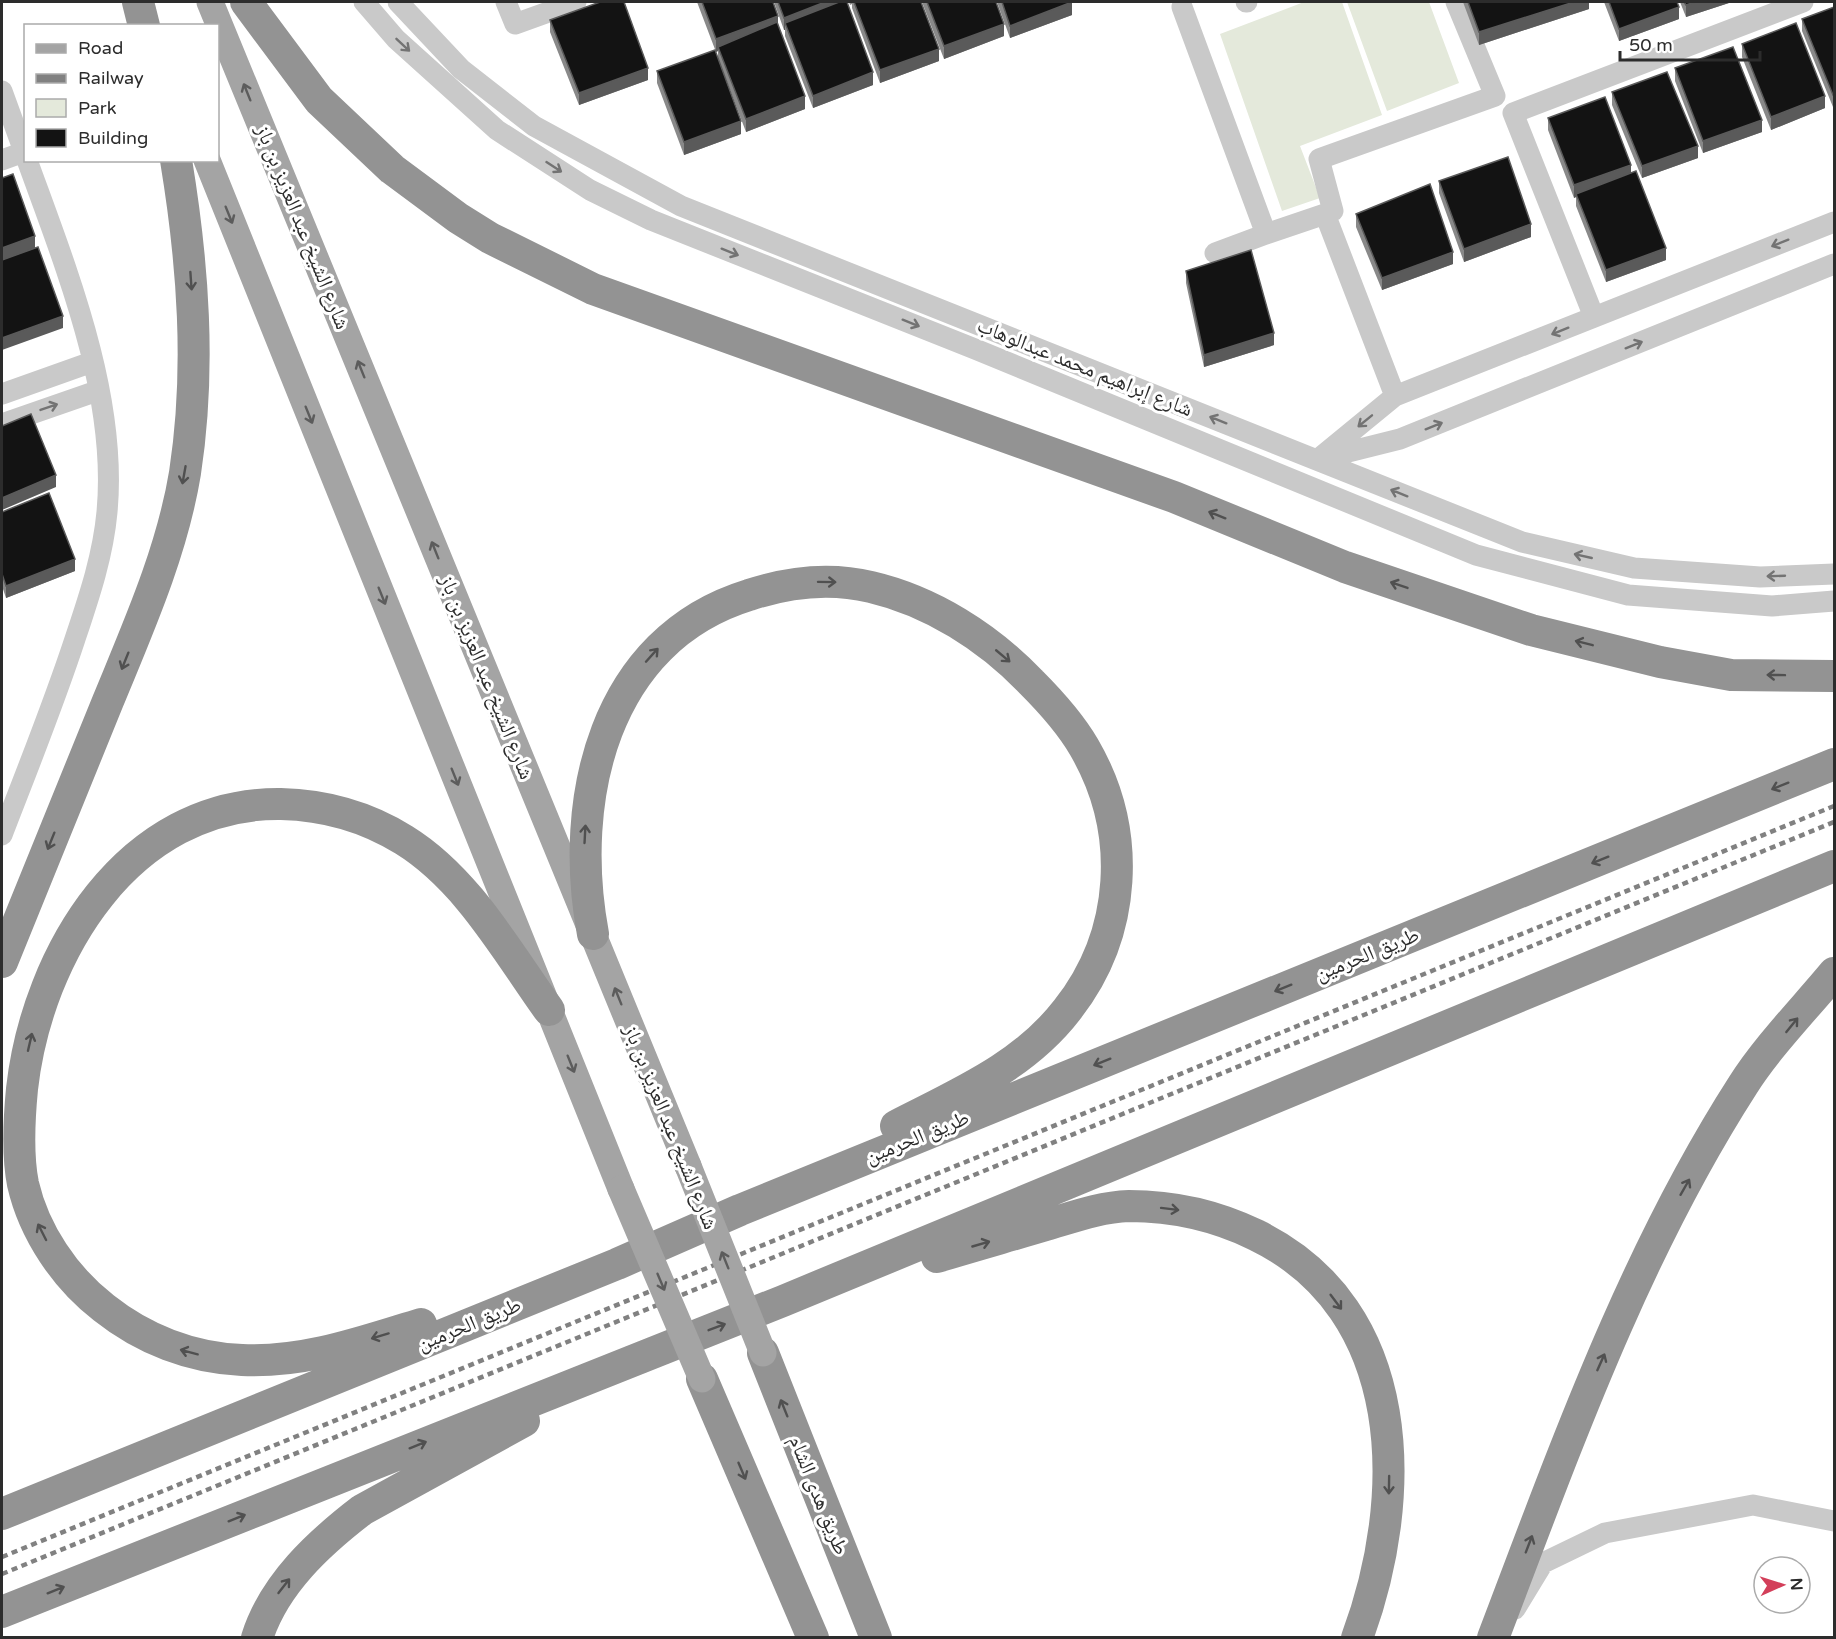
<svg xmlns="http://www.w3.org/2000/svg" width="1836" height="1639" font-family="'Varela Round','Noto Naskh Arabic',sans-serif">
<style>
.green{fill:#e4e9db}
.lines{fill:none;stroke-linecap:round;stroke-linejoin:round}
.minor{stroke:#c9c9c9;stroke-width:21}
.major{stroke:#a4a4a4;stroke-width:27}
.highway{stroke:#939393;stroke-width:32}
.rail{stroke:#818181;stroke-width:4.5;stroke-dasharray:6 4.5;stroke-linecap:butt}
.major-bridge{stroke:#a4a4a4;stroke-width:27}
.wall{fill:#898989}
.shaded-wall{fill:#5a5a5a}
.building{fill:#131313;stroke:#5a5a5a;stroke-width:1.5}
.oneway{stroke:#737373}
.oneway2{stroke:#5c5c5c}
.oneway3{stroke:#505050}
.labels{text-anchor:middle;stroke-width:6;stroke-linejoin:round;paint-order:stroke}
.street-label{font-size:21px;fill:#2c2c2c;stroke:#fff}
</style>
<rect width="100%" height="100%" fill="#fff"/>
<path class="green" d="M1304,2H1342L1382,115L1300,146L1320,198L1282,211L1220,34Z
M1347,2H1429L1459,83L1387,111Z"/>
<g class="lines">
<path class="minor" d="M364,2L396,39L497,130L590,190L651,220L975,349L1476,555L1628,595L1772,606L1834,601
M398,2L461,69L534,126L681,206L1522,542L1634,568L1760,577L1834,574
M506,2L515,24L576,2
M1246,2H1247
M1182,7L1266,234L1215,253
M2,91L26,157
M2,160L24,152
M1325,214L1333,211L1319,159L1495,96L1456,2
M1266,234L1325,214L1395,396
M1594,317L1513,113L1803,2
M2,394L92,362
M2,424L97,391
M1324,458L1400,439L1834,264
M1317,460L1395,396L1834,222
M2,835C27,770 53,706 75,639C89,597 103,556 107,512C118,395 66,268 27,160
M1515,1609L1543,1563L1605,1533L1753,1505L1834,1521"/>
<path class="major" d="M210,2L688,1166
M207,160L621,1189"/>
<path class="highway" d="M138,2L144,26
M246,2L319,100L392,169L458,218L490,238L593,289L1174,497L1345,567L1531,630L1660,662L1731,675L1834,676
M593,934C568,800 603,640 749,595C788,582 830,577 871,587C931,601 988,637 1031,682C1051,702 1070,723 1084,747C1133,831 1127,934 1067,1010C1023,1067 958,1094 896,1126
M2,962C37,875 73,788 108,701C138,628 172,552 185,473C201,369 193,263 176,160
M937,1257C973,1246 1009,1236 1046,1225C1073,1217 1100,1207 1129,1206C1173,1206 1217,1216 1256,1235C1410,1310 1409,1498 1357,1638
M421,1324C362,1342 304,1363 242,1360C191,1358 143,1339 104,1308C65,1278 34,1232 23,1184C17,1154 19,1120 22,1089C37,954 128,802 281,804C324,805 367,817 404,840C467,879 506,950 549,1010
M763,1353L876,1638
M702,1379L813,1638
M2,1514L617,1264L740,1210L1834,764
M2,1612L783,1301L1834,866
M257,1638C274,1584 319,1543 362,1510L524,1421
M1493,1638C1565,1449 1633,1256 1743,1085C1767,1047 1805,1008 1834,973"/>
<path class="rail" d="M2,1557L1834,806
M2,1574L1834,822"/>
<path class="major-bridge" d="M688,1166L763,1353
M621,1189L702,1379"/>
</g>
<path class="wall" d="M697,2H773L778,24L805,109L746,132L724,74L741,134L684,155L657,83V71L718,58V51L716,52Z
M774,2H847L873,85L813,108L785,36V30H784Z
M849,2H921L939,61L880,83L852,8V4L850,5Z
M922,2H996L1004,36L944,59Z
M997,2H1072V15L1010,38Z
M1463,2H1589V9L1479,45Z
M1604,2H1677L1679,19L1619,41Z
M1680,2H1732L1686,17Z
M1834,7V107H1833L1802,31V19Z
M550,20L648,80L579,105L550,32Z
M1742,44L1825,108L1771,130L1742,57Z
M1675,68L1762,132L1703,153L1675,81Z
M1612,92L1698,158L1642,178L1612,105Z
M1548,118L1631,173L1666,260L1606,282L1576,206V197L1574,198L1548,130Z
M1439,181L1531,237L1464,262L1439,193Z
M1356,214L1453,264L1382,290L1356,227Z
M1186,271L1274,345L1204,367L1186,283Z
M2,512L75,571L6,598L2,586Z"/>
<path class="shaded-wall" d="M825,2H845L785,23V30H784V18Z
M1072,2V15L1010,38V26Z
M1574,2H1589V9L1479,45V32Z
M1695,2H1732L1686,17V5Z
M1679,7V19L1619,41V29Z
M778,16V28L718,47V51L716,52V39Z
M1004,24V36L944,59V46Z
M939,49V61L880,83V70Z
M648,68V80L579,105V93Z
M873,72V85L813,108V96Z
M1834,94V107H1833V95Z
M805,96V109L746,132V119Z
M1825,96V108L1771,130V117Z
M1762,120V132L1703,153V141Z
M741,121V134L684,155V142Z
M1698,146V158L1642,178V166Z
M1631,165V177L1576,194V197L1574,198V185Z
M1531,224V237L1464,262V249Z
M35,236V248L2,260V248Z
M1666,248V260L1606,282V270Z
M1453,252V264L1382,290V278Z
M63,316V328L2,350V338Z
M1274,333V345L1204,367V355Z
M56,475V487L2,510V498Z
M75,559V571L6,598V586Z"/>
<path class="building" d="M600,2H624L648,68L579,93L550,20Z
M702,2H773L778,16L716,39Z
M778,2H825L784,18Z
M839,2H847L873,72L813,96L785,23Z
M854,2H921L939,49L880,70Z
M927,2H996L1004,24L944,46Z
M1002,2H1072L1010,26Z
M1468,2H1574L1479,32Z
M1609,2H1677L1679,7L1619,29Z
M1684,2H1695L1686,5Z
M1834,7V94L1833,95L1802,19Z
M777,22L805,96L746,119L718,47Z
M1796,23L1825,96L1771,117L1742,44Z
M1733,47L1762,120L1703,141L1675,68Z
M715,50L741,121L684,142L657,71Z
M1667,72L1698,146L1642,166L1612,92Z
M1605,97L1631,165L1574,185L1548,118Z
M1508,157L1531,224L1464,249L1439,181Z
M1636,171L1666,248L1606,270L1576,194Z
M13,174L35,236L2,248V178Z
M1430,184L1453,252L1382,278L1356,214Z
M38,247L63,316L2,338V260Z
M1251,250L1274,333L1204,355L1186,271Z
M31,414L56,475L2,498V426Z
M49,493L75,559L6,586L2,574V512Z"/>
<defs><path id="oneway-shaft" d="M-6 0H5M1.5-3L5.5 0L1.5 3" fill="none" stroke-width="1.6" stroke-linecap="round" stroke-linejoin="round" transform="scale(1.5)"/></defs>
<g class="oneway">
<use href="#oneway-shaft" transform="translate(403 45) rotate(43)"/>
<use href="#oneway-shaft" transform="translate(554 167) rotate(33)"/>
<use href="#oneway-shaft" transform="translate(1780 243) rotate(158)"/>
<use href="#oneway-shaft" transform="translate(730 252) rotate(22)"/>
<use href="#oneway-shaft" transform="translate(911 323) rotate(22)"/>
<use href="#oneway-shaft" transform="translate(1560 331) rotate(158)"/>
<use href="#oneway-shaft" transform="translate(1634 345) rotate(-22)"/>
<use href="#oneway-shaft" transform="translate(49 407) rotate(-19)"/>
<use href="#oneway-shaft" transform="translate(1218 420) rotate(-158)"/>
<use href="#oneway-shaft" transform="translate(1365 421) rotate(141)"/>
<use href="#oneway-shaft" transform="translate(1434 426) rotate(-22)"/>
<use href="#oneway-shaft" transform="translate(1399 493) rotate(-158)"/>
<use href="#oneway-shaft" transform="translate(1583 556) rotate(-167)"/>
<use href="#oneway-shaft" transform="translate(1776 576) rotate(178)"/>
</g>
<g class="oneway2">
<use href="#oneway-shaft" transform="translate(247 92) rotate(-112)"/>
<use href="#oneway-shaft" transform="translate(229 215) rotate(68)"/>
<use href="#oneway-shaft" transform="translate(361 369) rotate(-112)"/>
<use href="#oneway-shaft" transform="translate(309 415) rotate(68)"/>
<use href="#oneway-shaft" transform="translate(435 550) rotate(-112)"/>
<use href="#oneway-shaft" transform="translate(382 596) rotate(68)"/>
<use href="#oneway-shaft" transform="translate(455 777) rotate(68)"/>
<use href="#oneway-shaft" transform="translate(618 996) rotate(-112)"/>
<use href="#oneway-shaft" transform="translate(571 1064) rotate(68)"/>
<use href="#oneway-shaft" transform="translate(725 1260) rotate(-112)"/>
<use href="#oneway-shaft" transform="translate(661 1282) rotate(67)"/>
</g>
<g class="oneway3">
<use href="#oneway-shaft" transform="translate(191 281) rotate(86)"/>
<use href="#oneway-shaft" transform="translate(184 475) rotate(100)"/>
<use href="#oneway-shaft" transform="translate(1217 515) rotate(-158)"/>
<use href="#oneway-shaft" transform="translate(827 582) rotate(1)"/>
<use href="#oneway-shaft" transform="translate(1399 585) rotate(-161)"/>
<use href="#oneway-shaft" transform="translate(1584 643) rotate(-166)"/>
<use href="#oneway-shaft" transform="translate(652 655) rotate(-48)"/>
<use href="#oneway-shaft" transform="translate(1003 656) rotate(40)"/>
<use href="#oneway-shaft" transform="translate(125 661) rotate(112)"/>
<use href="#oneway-shaft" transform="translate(1776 675) rotate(-179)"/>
<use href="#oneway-shaft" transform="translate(1780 786) rotate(158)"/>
<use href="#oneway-shaft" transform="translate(585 834) rotate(-87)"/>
<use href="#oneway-shaft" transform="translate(51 841) rotate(112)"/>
<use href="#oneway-shaft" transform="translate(1600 860) rotate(158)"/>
<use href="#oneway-shaft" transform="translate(1283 988) rotate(158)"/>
<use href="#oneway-shaft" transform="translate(1792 1025) rotate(-51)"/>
<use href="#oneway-shaft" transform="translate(30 1042) rotate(-77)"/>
<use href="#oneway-shaft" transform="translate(1102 1062) rotate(158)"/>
<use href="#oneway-shaft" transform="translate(1685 1187) rotate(-60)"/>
<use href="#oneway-shaft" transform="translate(1170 1209) rotate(7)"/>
<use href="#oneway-shaft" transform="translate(42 1232) rotate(-117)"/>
<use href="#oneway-shaft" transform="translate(981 1244) rotate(-16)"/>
<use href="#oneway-shaft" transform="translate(1336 1302) rotate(53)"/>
<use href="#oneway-shaft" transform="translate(717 1327) rotate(-21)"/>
<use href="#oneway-shaft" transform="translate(380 1336) rotate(163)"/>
<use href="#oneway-shaft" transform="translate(189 1352) rotate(-165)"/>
<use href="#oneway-shaft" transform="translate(1601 1362) rotate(-66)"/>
<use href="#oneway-shaft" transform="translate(784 1408) rotate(-112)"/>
<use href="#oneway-shaft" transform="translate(418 1445) rotate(-22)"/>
<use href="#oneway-shaft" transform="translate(742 1471) rotate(67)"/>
<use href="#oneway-shaft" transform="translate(1389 1485) rotate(91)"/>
<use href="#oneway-shaft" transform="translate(237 1518) rotate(-22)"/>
<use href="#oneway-shaft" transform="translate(1529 1544) rotate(-69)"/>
<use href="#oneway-shaft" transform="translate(284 1586) rotate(-52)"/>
<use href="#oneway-shaft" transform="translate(56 1590) rotate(-22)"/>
</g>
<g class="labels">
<g class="street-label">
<text transform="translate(303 227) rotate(68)" y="7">شارع الشيخ عبد العزيز بن باز</text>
<text transform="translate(1085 367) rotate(22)" y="7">شارع إبراهيم محمد عبدالوهاب</text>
<text transform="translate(487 677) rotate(68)" y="7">شارع الشيخ عبد العزيز بن باز</text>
<text transform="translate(1367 954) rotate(-22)" y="7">طريق الحرمين</text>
<text transform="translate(671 1127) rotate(68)" y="7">شارع الشيخ عبد العزيز بن باز</text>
<text transform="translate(917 1137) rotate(-22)" y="7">طريق الحرمين</text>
<text transform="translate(469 1324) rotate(-22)" y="7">طريق الحرمين</text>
<text transform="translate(819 1495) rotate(68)" y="7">طريق هدى الشام</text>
</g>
</g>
<rect width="1836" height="1639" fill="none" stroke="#2c2c2c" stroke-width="6"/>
<rect x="24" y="24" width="195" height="138" fill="#ffffff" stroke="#ababab" stroke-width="1.5"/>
<rect x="36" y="44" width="30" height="9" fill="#a4a4a4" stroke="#ababab" stroke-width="1.5"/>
<text x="78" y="54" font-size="18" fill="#2c2c2c">Road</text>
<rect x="36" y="74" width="30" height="9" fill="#818181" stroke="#ababab" stroke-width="1.5"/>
<text x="78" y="84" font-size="18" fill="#2c2c2c">Railway</text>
<rect x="36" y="99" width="30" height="18" fill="#e4e9db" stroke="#ababab" stroke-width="1.5"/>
<text x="78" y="114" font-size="18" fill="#2c2c2c">Park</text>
<rect x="36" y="129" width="30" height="18" fill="#131313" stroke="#ababab" stroke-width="1.5"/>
<text x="78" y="144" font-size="18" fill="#2c2c2c">Building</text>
<g transform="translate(1782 1585) rotate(87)"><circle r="28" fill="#ffffff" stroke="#ababab" stroke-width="1.5"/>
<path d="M0-4.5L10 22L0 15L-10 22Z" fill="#d33f5a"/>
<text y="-9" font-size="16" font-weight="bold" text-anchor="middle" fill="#2c2c2c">N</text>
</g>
<path d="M1620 51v9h140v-9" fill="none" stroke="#2c2c2c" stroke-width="3"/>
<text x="1629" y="51" font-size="18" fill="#2c2c2c" stroke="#ffffff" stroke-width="4.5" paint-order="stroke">50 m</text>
</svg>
